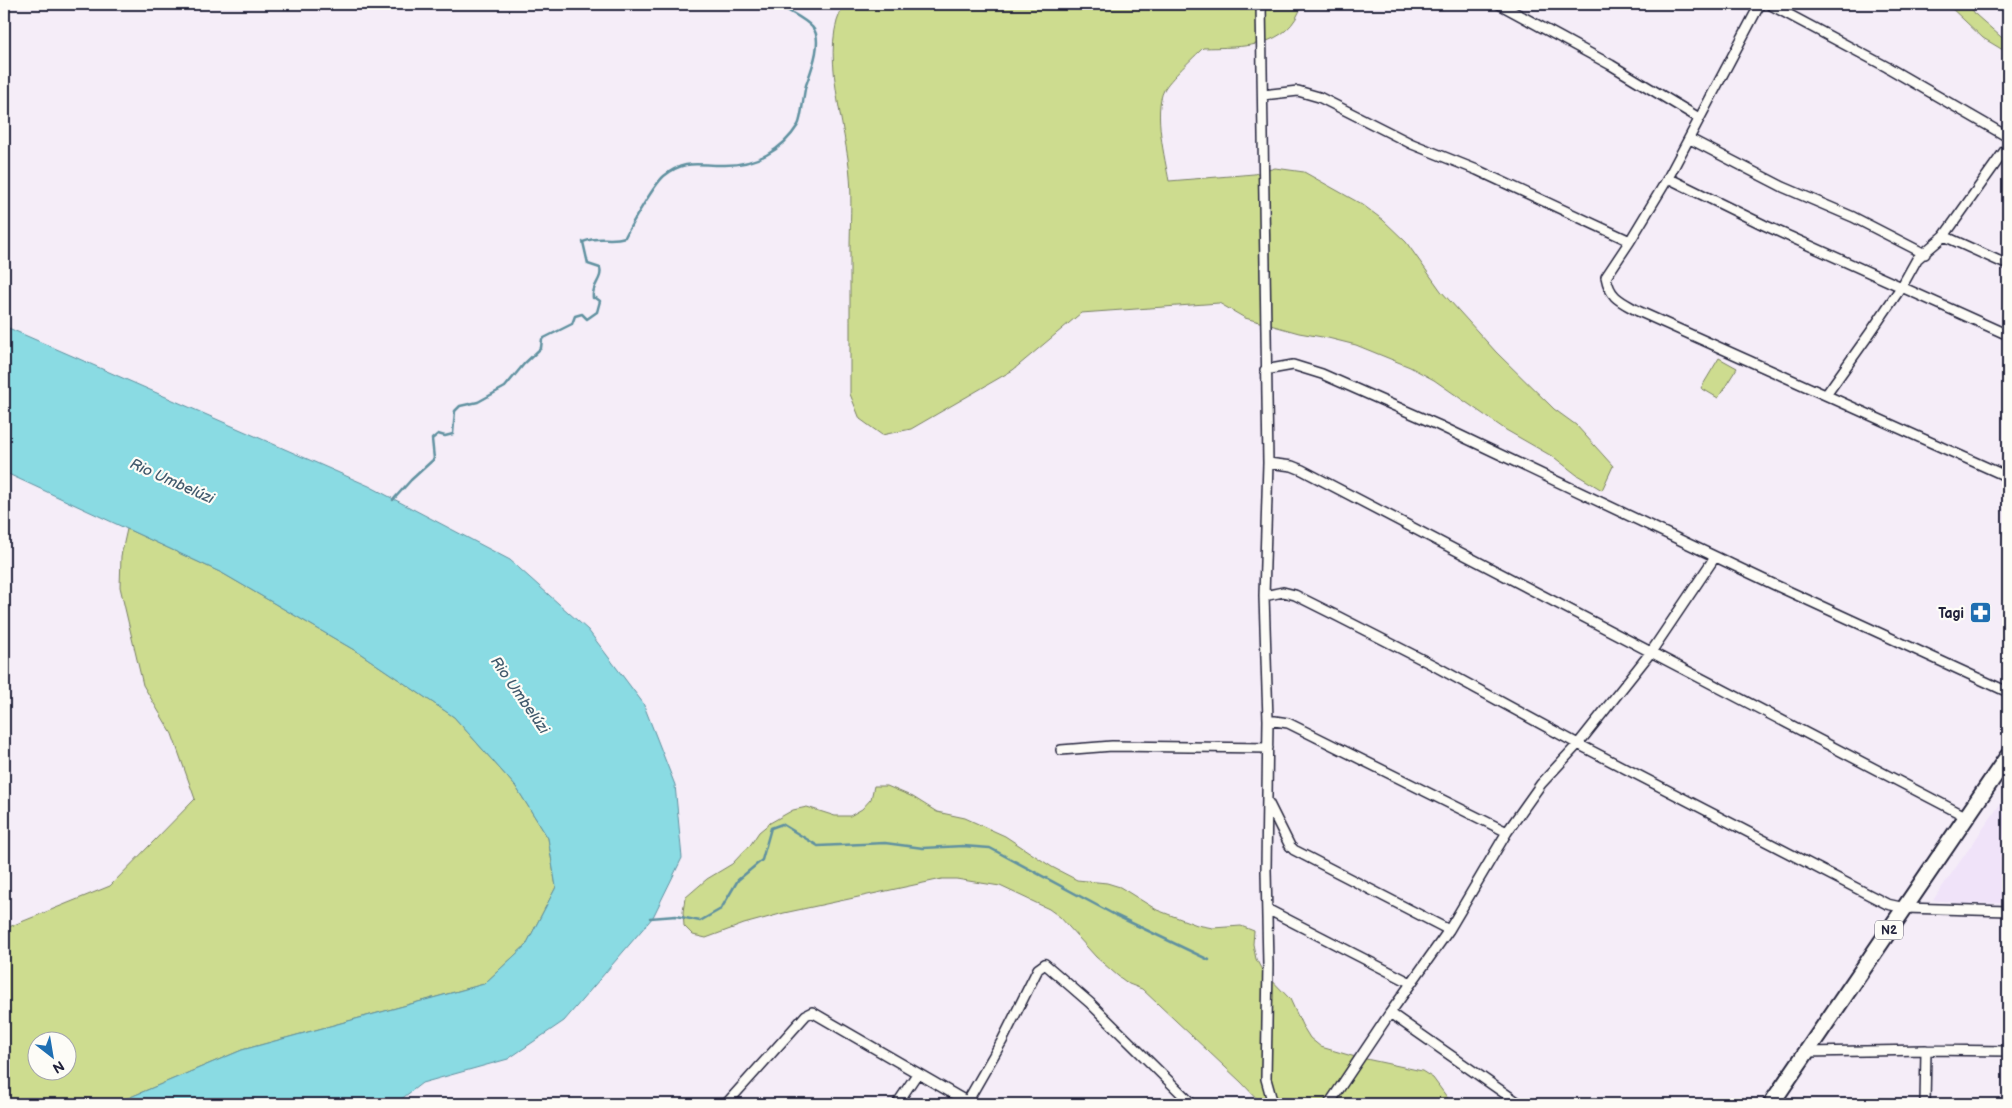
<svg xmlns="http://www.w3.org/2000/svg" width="2012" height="1108" font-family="'Balsamiq Sans',sans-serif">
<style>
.built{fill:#f0e3f9}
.green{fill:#cddc8f;stroke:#787f65;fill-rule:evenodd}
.water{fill:#8adbe3;stroke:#6091a0}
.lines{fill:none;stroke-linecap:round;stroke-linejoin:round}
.stream{stroke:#6091a0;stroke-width:2.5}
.street-casing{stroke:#22223b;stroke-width:12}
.primary-casing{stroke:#22223b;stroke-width:19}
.street{stroke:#fdfcf7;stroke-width:9}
.primary{stroke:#fdfcf7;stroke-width:15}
.labels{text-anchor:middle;stroke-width:4.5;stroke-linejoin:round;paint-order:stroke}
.shield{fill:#fdfcf7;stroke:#646373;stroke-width:1}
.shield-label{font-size:12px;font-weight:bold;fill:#22223b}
.poi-label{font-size:14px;font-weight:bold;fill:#22223b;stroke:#fdfcf7;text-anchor:end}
.water-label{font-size:15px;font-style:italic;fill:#415a6d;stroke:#fdfcf7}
</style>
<rect width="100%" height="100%" fill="#f5edf8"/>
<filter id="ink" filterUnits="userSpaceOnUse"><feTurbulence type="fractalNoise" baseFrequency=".02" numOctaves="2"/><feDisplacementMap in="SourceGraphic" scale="10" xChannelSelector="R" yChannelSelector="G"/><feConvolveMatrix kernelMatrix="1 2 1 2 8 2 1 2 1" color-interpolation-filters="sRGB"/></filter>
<g filter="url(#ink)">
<path class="built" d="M2008,793V903L1964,904L1933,900Z"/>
<path class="green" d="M845,4H1302C1289,49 1242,47 1203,48C1194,57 1169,80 1164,90C1153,111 1165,159 1169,181L1254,174L1275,168L1304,172L1363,205L1383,220L1406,242L1441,291L1496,352L1554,409L1576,425L1613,466L1602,490L1577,475L1555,458L1506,430L1434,380L1410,367L1356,345L1328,338L1299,333L1245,318L1219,303L1081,313L1013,370L911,429L882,435L860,419L850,394C850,346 850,297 850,249C850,225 852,200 850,176C847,130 817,44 845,4Z
M1947,4H1968L1976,15L2008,43V53L1983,38Z
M1719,358L1737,368L1718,398L1701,388Z
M127,529L222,573L361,654L454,717L516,787L548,838L556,887L526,945L484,984L242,1050L114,1104H4V929L110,886L195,799L172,734L143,685L120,587L121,556ZM38,1040H68V1070H38Z
M874,786H887L913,797L937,812L965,818L1005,836L1052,867L1077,880L1107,883L1120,887L1157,910L1197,925L1213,928L1241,926L1254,931L1253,944L1256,959L1262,970L1290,999L1302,1025L1310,1038L1321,1047L1352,1056L1422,1071L1433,1078L1452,1104H1262L1241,1082L1142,989L1129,984L1118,976L1096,957L1060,917L1049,909L1000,886L956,879H942L784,913L744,924L706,938L693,935L684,926L683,912L685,898L707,879L732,864L751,844L759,832L770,823L793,810L807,807L835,816H850L862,809L871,799Z"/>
<path class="water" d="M4,326L369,486L510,560L588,630L643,703L675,785L682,858L653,917L564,1021L508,1059L422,1083L395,1104H114L242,1050L484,984L526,945L556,887L548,838L516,787L454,717L361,654L222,573L4,472Z"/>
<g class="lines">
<path class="stream" d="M393,500L411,480L434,459L432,439L438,434L445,436L453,434L455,411L460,406L478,402L505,387L524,364L541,348L542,339L572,324L575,316L582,314L587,319L597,312L600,301L596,298H593C591,285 603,280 600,268L588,264L583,242C599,235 610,242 625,237C632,223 654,185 664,176C686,158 700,166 725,165C755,165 782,151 798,125C802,119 803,95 806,85C811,71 824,39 812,27C803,17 788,12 778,4
M650,918L676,916L700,921L721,909L738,880L762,860L771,828L782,824L818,846L885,843L923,848L963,846L990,848L1115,915L1209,960"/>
<defs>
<path id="street" d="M1261,4L1268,463L1264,596L1268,720L1266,870L1268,965L1266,1079L1273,1104
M1499,4L1611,65L1699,118
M1769,4L1887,67L2008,137
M1263,95L1298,91L1319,97L1412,144L1477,170L1630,241
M1690,139L1783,187L1853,217L1925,254
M1668,178L1760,4
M1944,236L2008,265
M2008,335L1764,225L1668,178L1630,241L1606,277C1610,298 1620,301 1638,311L2008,477
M1265,370L1293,365L1322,374L1438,425L1775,585L2008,692
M1826,395L1870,333L1902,286L1917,259L1944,236L2008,146
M1268,463L1292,466L1302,470L1967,817
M1264,596L1283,592L1295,595L1339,617L1433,665L1578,744L1887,904L1905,908L2008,911
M1268,720L1288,723L1507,832
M1061,750L1112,746L1268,748
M1268,802L1290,846L1294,850L1449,930
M1267,909L1411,983
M1390,1013L1520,1104
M1805,1052L1926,1050L2008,1051
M967,1102L1002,1041L1038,969L1045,964L1090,1003L1192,1104
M726,1104L806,1015L812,1012L971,1104
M897,1104L917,1074
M1329,1104L1390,1013L1449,930L1507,832L1541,784L1578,744L1651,652L1715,557
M1925,1104L1926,1050"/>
<path id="primary" d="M1771,1104L2008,756"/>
</defs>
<use href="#street" class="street-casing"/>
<use href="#primary" class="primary-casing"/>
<use href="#street" class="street"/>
<use href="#primary" class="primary"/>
</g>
</g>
<defs>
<symbol id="pharmacy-square" viewBox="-11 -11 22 22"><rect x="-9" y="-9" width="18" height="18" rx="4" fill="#1f6fb2" stroke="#fdfcf7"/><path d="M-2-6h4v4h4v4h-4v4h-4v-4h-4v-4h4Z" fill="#fff"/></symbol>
</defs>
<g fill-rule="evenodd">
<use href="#pharmacy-square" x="1968" y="600" width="25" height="25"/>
</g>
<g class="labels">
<rect class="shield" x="1875" y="920.5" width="28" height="19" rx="4"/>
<g class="shield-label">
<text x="1889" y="934">N2</text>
</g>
<g class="poi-label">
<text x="1964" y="618">Tagi</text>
</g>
<g class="water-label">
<text transform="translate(172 481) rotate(24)" y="5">Rio Umbelúzi</text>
<text transform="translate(520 695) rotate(55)" y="5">Rio Umbelúzi</text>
</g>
</g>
<rect width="2012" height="1108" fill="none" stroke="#fdfcf7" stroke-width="20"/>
<rect x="10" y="10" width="1992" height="1088" fill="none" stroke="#22223b" stroke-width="2" filter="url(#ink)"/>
<g transform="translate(52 1056) rotate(149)"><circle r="24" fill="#fdfcf7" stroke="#a5a5ac"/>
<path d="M0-4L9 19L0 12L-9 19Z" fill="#1f6fb2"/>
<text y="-8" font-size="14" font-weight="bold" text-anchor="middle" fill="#22223b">N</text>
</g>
</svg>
